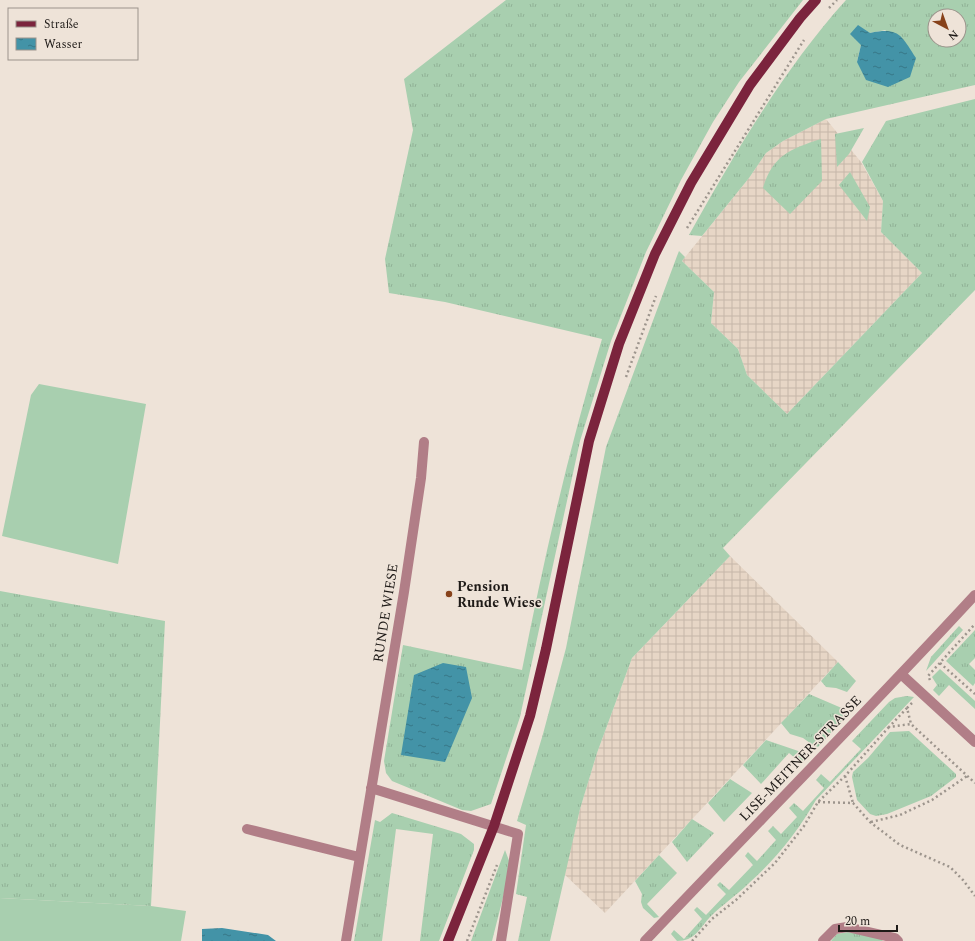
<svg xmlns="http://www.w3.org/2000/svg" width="975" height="941" font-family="Spectral,serif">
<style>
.industrial{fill:url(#industrial-grid)}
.grass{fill:url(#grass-tufts);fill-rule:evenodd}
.garden{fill:#a8cfaf}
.water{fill:url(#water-ripples)}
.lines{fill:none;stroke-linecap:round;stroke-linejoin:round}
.path{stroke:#9d958d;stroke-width:2.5;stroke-dasharray:2 3;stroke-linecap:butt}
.minor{stroke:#b17e87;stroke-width:10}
.major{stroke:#7b243d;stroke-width:10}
.poi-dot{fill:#87421b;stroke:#eee3d8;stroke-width:1.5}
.labels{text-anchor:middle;stroke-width:3;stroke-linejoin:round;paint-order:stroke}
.poi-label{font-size:14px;font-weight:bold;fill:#1e1a17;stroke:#eee3d8;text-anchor:start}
.street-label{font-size:14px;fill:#1e1a17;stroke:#eee3d8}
</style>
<defs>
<pattern id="industrial-grid" width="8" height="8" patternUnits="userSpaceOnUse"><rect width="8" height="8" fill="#e7d6c6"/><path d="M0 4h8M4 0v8" fill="none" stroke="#c6b7a9"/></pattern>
<pattern id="grass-tufts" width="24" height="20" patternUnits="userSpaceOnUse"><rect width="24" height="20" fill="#a8cfaf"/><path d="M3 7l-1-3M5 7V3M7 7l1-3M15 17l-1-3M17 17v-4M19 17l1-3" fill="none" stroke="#90b196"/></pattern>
<pattern id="water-ripples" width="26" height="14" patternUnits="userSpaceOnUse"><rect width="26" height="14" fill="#4393a7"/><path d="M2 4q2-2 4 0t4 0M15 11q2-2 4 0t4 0" fill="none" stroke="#377787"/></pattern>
</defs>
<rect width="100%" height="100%" fill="#eee3d8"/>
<path class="industrial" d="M826,119L861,162L883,201L881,232L922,273L787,414L747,375L738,349L711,323L714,292L682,261L749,178L766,153L783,141Z
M730,556L838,662L605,913L564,874L580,809L597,753L632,658Z"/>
<path class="grass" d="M506,0H803L739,82L713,122L681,180L646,252L611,341L580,441L520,717L491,804L471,811L462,810L392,781L386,773L384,761L403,645L522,670C544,558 569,448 602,339L445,302L389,293L385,259L413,130L404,79Z
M846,0H975V85L826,119L783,141L766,153L749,178L702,236L689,235C735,153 783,70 846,0ZM935,16H959V40H935ZM886,30L857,62L861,45L870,33Z
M975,99V290L723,548L730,556L632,658L597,753L580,809L550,941H518L527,897L516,894L526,825L517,821L543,734L566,648L606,447L677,256L679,251L685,257L682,261L714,292L711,323L738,349L747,375L787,414L922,273L881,232L883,201L862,162L886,121Z
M864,128L849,154L837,167L835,134Z
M821,139L822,181L790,214L763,188C773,155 790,149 821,139Z
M850,172L870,207L867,221L839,185Z
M0,591L165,621L151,906L0,898Z
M959,626L963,630L926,671L931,657Z
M975,630V658L969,664L975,670V683L973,686L946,661Z
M838,662L856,681L847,692L836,688L826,687L821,681Z
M940,669L975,701V709L949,685L939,696L933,690L937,685L932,677Z
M809,694L851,712L817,748L803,738L790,734L781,723Z
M907,696L914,697L816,800C798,831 776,859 749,883C737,895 722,905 710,917C699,929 695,941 677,941L671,934L674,930L684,939L702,919L694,910L697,907L706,915L726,894L717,885L720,882L729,890L753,865L745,856L748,852L757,861L776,840L768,831L773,826L781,834L797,817L789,808L794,803L803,811L824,788L816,780L821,774L830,782L861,749L852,741L889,702L895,698Z
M909,731L956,774V777L931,796L887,814L876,816L870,814L857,800L852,777L853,772L868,758L890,732Z
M766,740L810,755L802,764L789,753L761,784L743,765Z
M730,779L752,793L724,822L708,803Z
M392,813L461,834L474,844V850L439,941H420L433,834L396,829L382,941H354L375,820L380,822Z
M692,819L714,833L687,862L672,842Z
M505,850L511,866L492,941H471Z
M659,855L677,873L647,904L659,917L654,918L643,908L641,902L642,894L635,881Z
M848,932L880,938L883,941H831L837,934Z"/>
<path class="garden" d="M39,384L146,404L118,564L2,536L31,395Z
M0,898L151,906L186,911L181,941H0Z"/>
<path class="water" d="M858,25L870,33C899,27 901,35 916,58L910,77L888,87L866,80L857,62L861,45L850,34Z
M443,663L466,667L472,698L445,762L401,755L414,675Z
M222,928L268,935L276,941H202V929Z"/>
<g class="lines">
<path class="path" d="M829,8L837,0
M687,228L804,40
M626,377L656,296
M940,663L975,694
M930,680L928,676L975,624
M912,703L907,708L911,724L975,783
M907,708L889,727L911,724
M845,776L853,803
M818,802L853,803L870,822L900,845L950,867L963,880L975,896
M871,822L900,815L932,800L967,776
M467,941L497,865
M692,941L712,919L736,900L775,863L804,826L818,802L845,776L889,727"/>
<path class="minor" d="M902,675L975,742
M371,788L518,834L501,941
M247,829L359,857
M346,941L404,592L421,478L424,442
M645,941C755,825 867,712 975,595
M823,941L835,929L847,927L895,938L898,941"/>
<path class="major" d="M448,941L494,826L530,716L546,649L589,441L619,344L655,254L691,183L750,85L800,18L816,0"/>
</g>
<circle class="poi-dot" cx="449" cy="594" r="4"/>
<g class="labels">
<g class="poi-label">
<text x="457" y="591">Pension<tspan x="457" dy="16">Runde Wiese</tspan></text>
</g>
<g class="street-label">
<text transform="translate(385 613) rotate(-81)" y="5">RUNDE WIESE</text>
<text transform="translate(800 758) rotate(-46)" y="5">LISE-MEITNER-STRASSE</text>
</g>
</g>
<rect x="8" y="8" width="130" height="52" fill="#eee3d8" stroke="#9b938b"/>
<rect x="16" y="21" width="20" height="6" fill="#7b243d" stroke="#9b938b"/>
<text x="44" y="28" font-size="12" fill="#1e1a17">Straße</text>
<rect x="16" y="38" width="20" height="12" fill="url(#water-ripples)" stroke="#9b938b"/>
<text x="44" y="48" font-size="12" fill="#1e1a17">Wasser</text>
<g transform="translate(947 28) rotate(139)"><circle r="19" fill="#eee3d8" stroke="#9b938b"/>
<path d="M0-3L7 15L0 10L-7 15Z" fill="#87421b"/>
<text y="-6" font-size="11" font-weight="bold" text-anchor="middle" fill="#1e1a17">N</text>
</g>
<path d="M839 925v6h58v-6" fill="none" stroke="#1e1a17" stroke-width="2"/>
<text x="845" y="925" font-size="12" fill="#1e1a17" stroke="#eee3d8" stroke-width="3" paint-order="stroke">20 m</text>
</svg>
